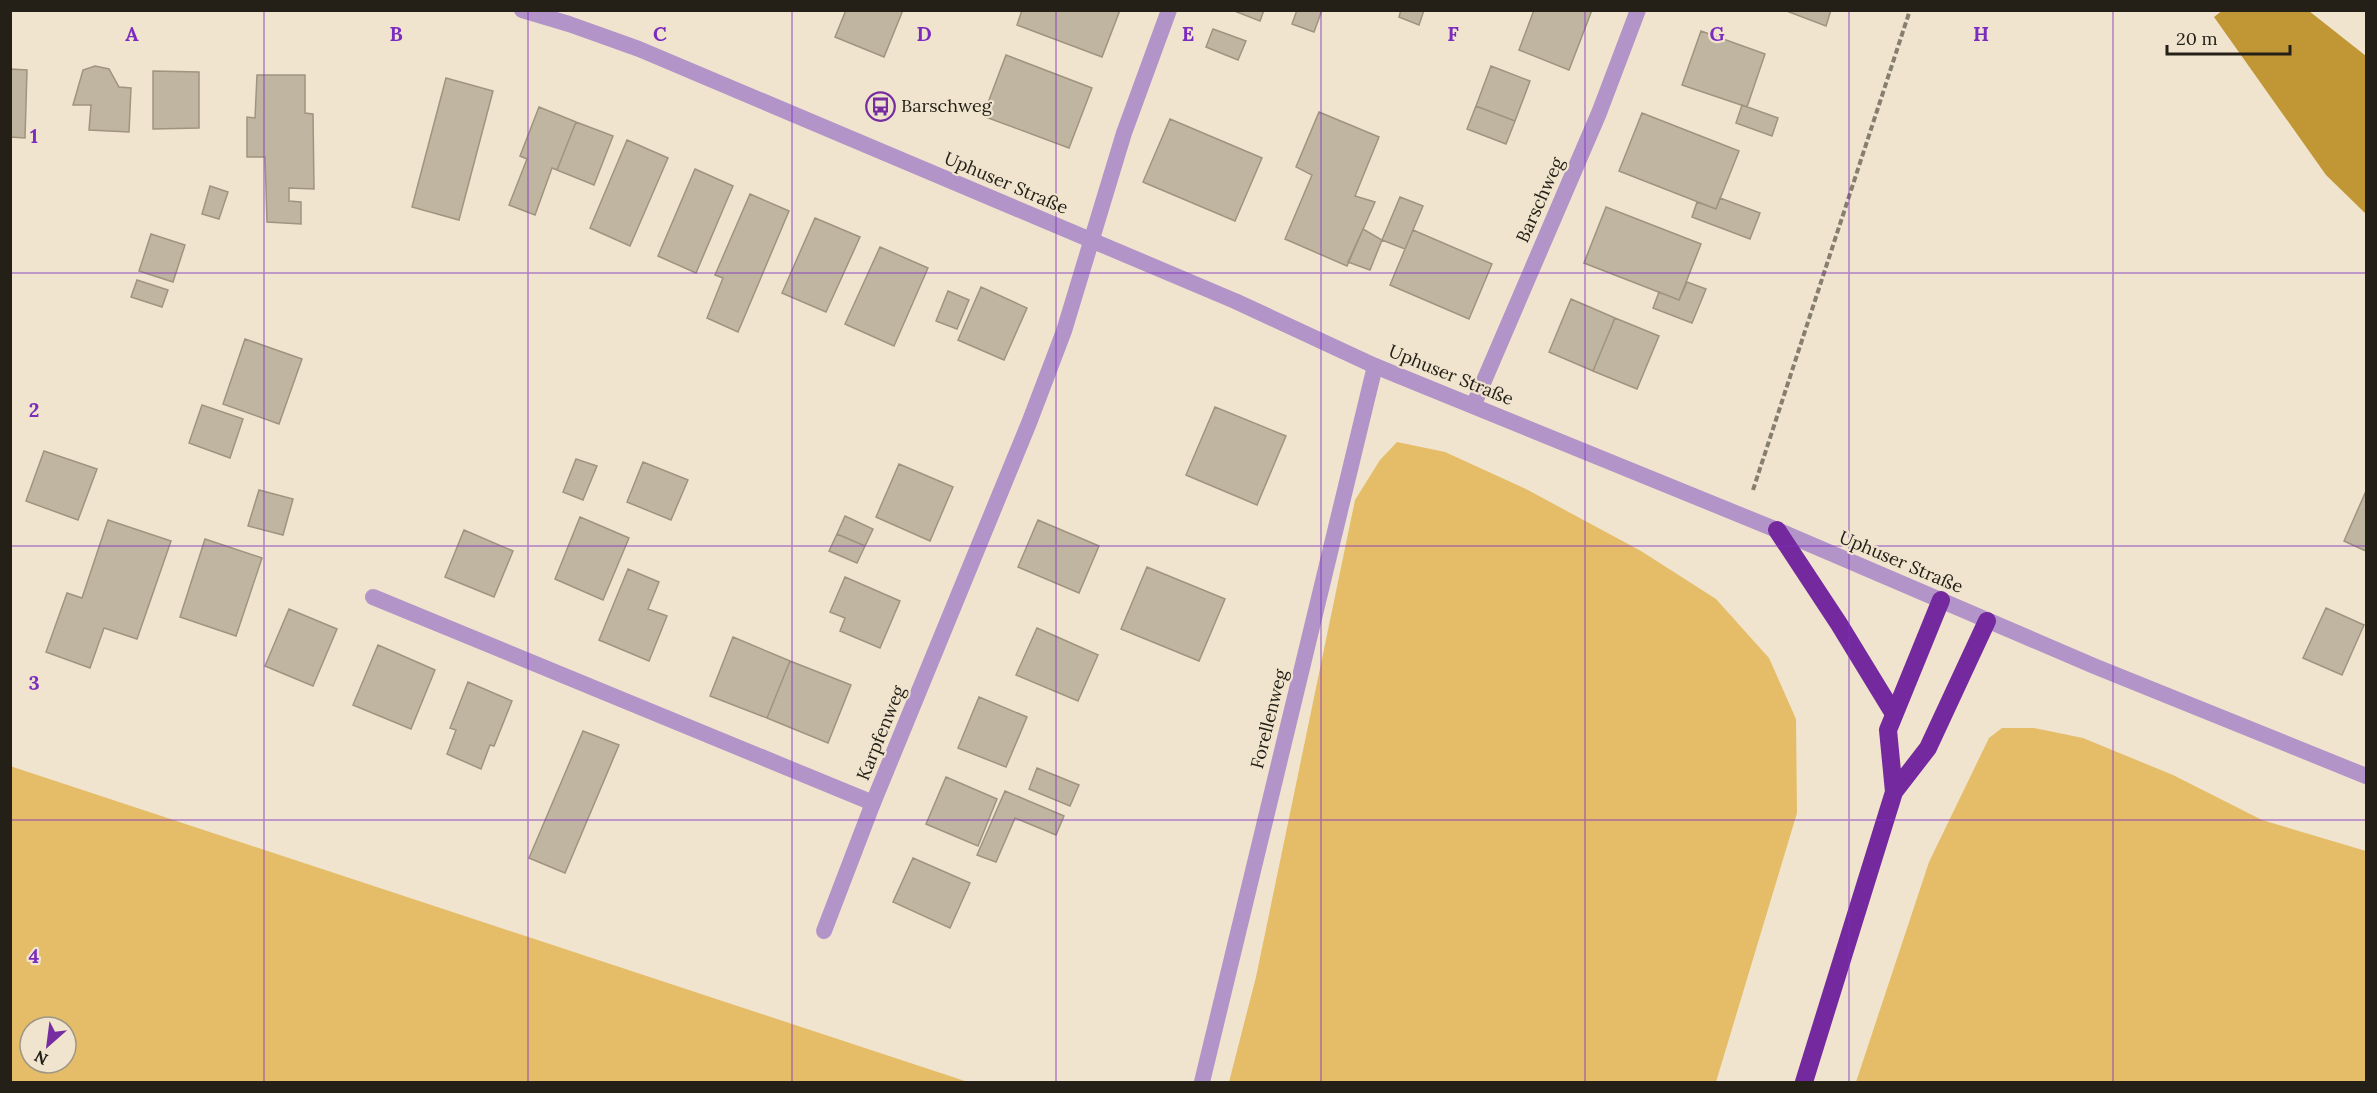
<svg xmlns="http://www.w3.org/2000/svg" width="2377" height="1093" font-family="Lora,serif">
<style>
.green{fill:#e5bd68;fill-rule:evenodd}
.water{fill:#c19635}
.building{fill:#c0b5a0;stroke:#9f947f;stroke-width:1.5}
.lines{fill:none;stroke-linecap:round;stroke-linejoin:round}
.path{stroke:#867e6f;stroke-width:4;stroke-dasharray:6 3;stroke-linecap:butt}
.service{stroke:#b294c9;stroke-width:16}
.minor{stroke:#b294c9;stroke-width:16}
.tertiary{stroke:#b294c9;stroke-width:16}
.motorway{stroke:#75299f;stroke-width:18}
.grid{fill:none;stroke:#7b2cbf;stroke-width:1.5;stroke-opacity:0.55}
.labels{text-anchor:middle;stroke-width:4.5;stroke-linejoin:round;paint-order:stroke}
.poi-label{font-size:18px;fill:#242018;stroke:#f0e4ce;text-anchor:start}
.street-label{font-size:18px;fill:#242018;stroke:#f0e4ce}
.grid-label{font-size:20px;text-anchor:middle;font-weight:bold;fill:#7b2cbf;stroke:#f0e4ce;stroke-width:4.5;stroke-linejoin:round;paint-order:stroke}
</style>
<rect width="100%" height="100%" fill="#f0e4ce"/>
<path class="green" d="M1397,442L1445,452L1526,489L1641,551L1716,599L1769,658L1796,719L1797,813L1716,1082H1229L1256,977L1355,500L1380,460Z
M2002,728H2034L2083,738L2173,775L2262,820L2366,851V1082H1856L1929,862L1989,738Z
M10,766L968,1082H11ZM30,1027H66V1063H30Z"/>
<path class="water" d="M2223,10L2309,11L2366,56V214L2326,175L2214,17Z"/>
<path class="building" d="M846,10H903L884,57L835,37Z
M1022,10H1120L1102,57L1017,25Z
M1232,10H1264L1260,21Z
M1297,10H1322L1314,32L1292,24Z
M1401,10H1424L1419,25L1399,17Z
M1534,10H1592L1569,70L1519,50Z
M1784,10H1831L1826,26Z
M1213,29L1246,41L1238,60L1206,47Z
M1701,31L1765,54L1747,107L1682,85Z
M1006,55L1092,88L1069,148L983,116Z
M95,66L109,69L119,87L131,88L129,132L89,130L91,105H73L83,70Z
M1491,66L1530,81L1515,121L1476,106Z
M10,69L27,70L25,138L10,137Z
M153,71L199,72V128L153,129Z
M257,75H305V113L313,114L314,189L289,188V201L301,202V224L267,222L265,157H247V117L255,118Z
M446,78L493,91L459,220L412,207Z
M1742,105L1778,118L1772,136L1736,123Z
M1476,106L1515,121L1506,144L1467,129Z
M539,107L576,122L557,170L552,168L535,215L509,205L527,159L520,156Z
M1319,112L1379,137L1355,196L1375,202L1347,266L1285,239L1312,175L1296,167Z
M1642,113L1739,151L1716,209L1619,171Z
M1170,119L1262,158L1235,221L1143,182Z
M576,122L613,136L594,185L557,170Z
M627,140L668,158L630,246L590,228Z
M695,169L733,186L696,273L658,256Z
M210,186L228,192L219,219L202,214Z
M750,194L789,211L738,332L707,318L723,278L715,275Z
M1400,197L1423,206L1405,249L1382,240Z
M1720,198L1760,213L1750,239L1692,217L1697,202L1716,209Z
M1606,207L1701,244L1679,300L1584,263Z
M815,218L860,237L826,312L782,293Z
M1363,229L1382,240L1370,270L1348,262Z
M1413,230L1492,264L1469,319L1390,285Z
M151,234L185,245L173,282L139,271Z
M880,247L928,268L894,346L845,324Z
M137,280L168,290L162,307L131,297Z
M1687,282L1706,289L1692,323L1653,308L1659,292L1679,300Z
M981,287L1027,308L1004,360L958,340Z
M948,291L969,300L957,329L936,321Z
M1571,299L1615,318L1593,371L1549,352Z
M1615,318L1659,336L1637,389L1593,371Z
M245,339L302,359L279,424L223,404Z
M202,405L243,419L230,458L189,443Z
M1215,407L1286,436L1257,505L1186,475Z
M44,451L97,469L78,520L26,501Z
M576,459L597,466L583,500L563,492Z
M643,462L688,480L671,520L627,502Z
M899,464L953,487L930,541L876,517Z
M259,490L293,499L283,535L248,526Z
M2366,491V551L2344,541Z
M845,516L873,529L865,546L837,534Z
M580,517L629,538L603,600L555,579Z
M108,520L171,541L137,639L104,628L90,668L46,652L67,593L82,598Z
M1038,520L1099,546L1079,593L1018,567Z
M464,530L513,551L494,597L445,577Z
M837,534L865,546L857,563L829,551Z
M205,539L262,558L236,636L180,617Z
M1147,567L1225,599L1199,661L1121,629Z
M628,569L659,582L648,609L667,616L649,661L599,640Z
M845,577L900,601L880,648L840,631L845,618L830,612Z
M2326,608L2364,625L2342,675L2303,658Z
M289,609L337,629L313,686L265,666Z
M1037,628L1098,655L1078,701L1016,675Z
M733,637L790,661L767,718L710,696Z
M378,645L435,670L411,729L353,705Z
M790,661L851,685L828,743L767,718Z
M468,682L512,701L494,746L490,745L481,769L447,754L456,730L450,728Z
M979,697L1027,717L1006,767L958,748Z
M583,731L619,745L565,873L529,858Z
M1037,768L1079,785L1070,806L1029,789Z
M946,777L997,799L978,846L926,824Z
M1005,791L1064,816L1056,835L1015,818L996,862L977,855Z
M913,858L970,883L950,928L893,902Z"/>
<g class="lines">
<path class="path" d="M1753,490L1910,10"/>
<path class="service" d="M824,931L873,803"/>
<path class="minor" d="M1474,404L1599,113L1638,10
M373,597L873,803L1029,423L1064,331L1124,133L1169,10
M1202,1082L1375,366"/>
<path class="tertiary" d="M522,10L569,24L639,49L1235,301L1375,366L1777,530L2094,666L2366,776"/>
<path class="motorway" d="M1777,530L1839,624L1894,714
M1894,792L1888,730L1941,600
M1804,1082L1894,792L1928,748L1987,621"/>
</g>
<path class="grid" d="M264,10V1082M528,10V1082M792,10V1082M1056,10V1082M1321,10V1082M1585,10V1082M1849,10V1082M2113,10V1082M10,273H2366M10,546H2366M10,820H2366"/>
<defs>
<symbol id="bus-ring" viewBox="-11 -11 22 22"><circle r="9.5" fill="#f0e4ce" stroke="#762da0" stroke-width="1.5"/><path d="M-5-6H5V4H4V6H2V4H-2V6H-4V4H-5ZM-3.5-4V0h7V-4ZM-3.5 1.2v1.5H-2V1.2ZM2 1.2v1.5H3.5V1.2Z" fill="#762da0"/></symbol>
</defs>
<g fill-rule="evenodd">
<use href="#bus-ring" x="864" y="90" width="33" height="33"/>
</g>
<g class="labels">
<g class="poi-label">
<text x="901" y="112">Barschweg</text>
</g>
<g class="street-label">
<text transform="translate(1006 183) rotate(23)" y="6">Uphuser Straße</text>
<text transform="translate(1540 200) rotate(-66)" y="6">Barschweg</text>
<text transform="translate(1451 375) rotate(22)" y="6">Uphuser Straße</text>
<text transform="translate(1901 562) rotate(23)" y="6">Uphuser Straße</text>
<text transform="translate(1269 719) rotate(-76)" y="6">Forellenweg</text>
<text transform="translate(881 733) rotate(-68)" y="6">Karpfenweg</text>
</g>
</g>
<g class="grid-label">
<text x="132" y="41">A</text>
<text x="396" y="41">B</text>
<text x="660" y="41">C</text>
<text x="924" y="41">D</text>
<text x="1188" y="41">E</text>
<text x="1453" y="41">F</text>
<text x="1717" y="41">G</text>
<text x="1981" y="41">H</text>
<text x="34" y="143">1</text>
<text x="34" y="417">2</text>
<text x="34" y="690">3</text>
<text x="34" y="963">4</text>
</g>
<rect width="2377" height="1093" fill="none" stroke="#242018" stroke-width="24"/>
<g transform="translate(48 1045) rotate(208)"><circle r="28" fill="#f0e4ce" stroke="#9e9685" stroke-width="1.5"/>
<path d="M0-4.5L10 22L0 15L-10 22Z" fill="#762da0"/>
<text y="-9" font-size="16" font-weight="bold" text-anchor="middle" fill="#242018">N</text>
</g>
<path d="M2167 45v9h123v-9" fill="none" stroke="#242018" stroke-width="3"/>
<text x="2176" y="45" font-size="18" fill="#242018" stroke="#f0e4ce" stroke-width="4.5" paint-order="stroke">20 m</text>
</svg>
